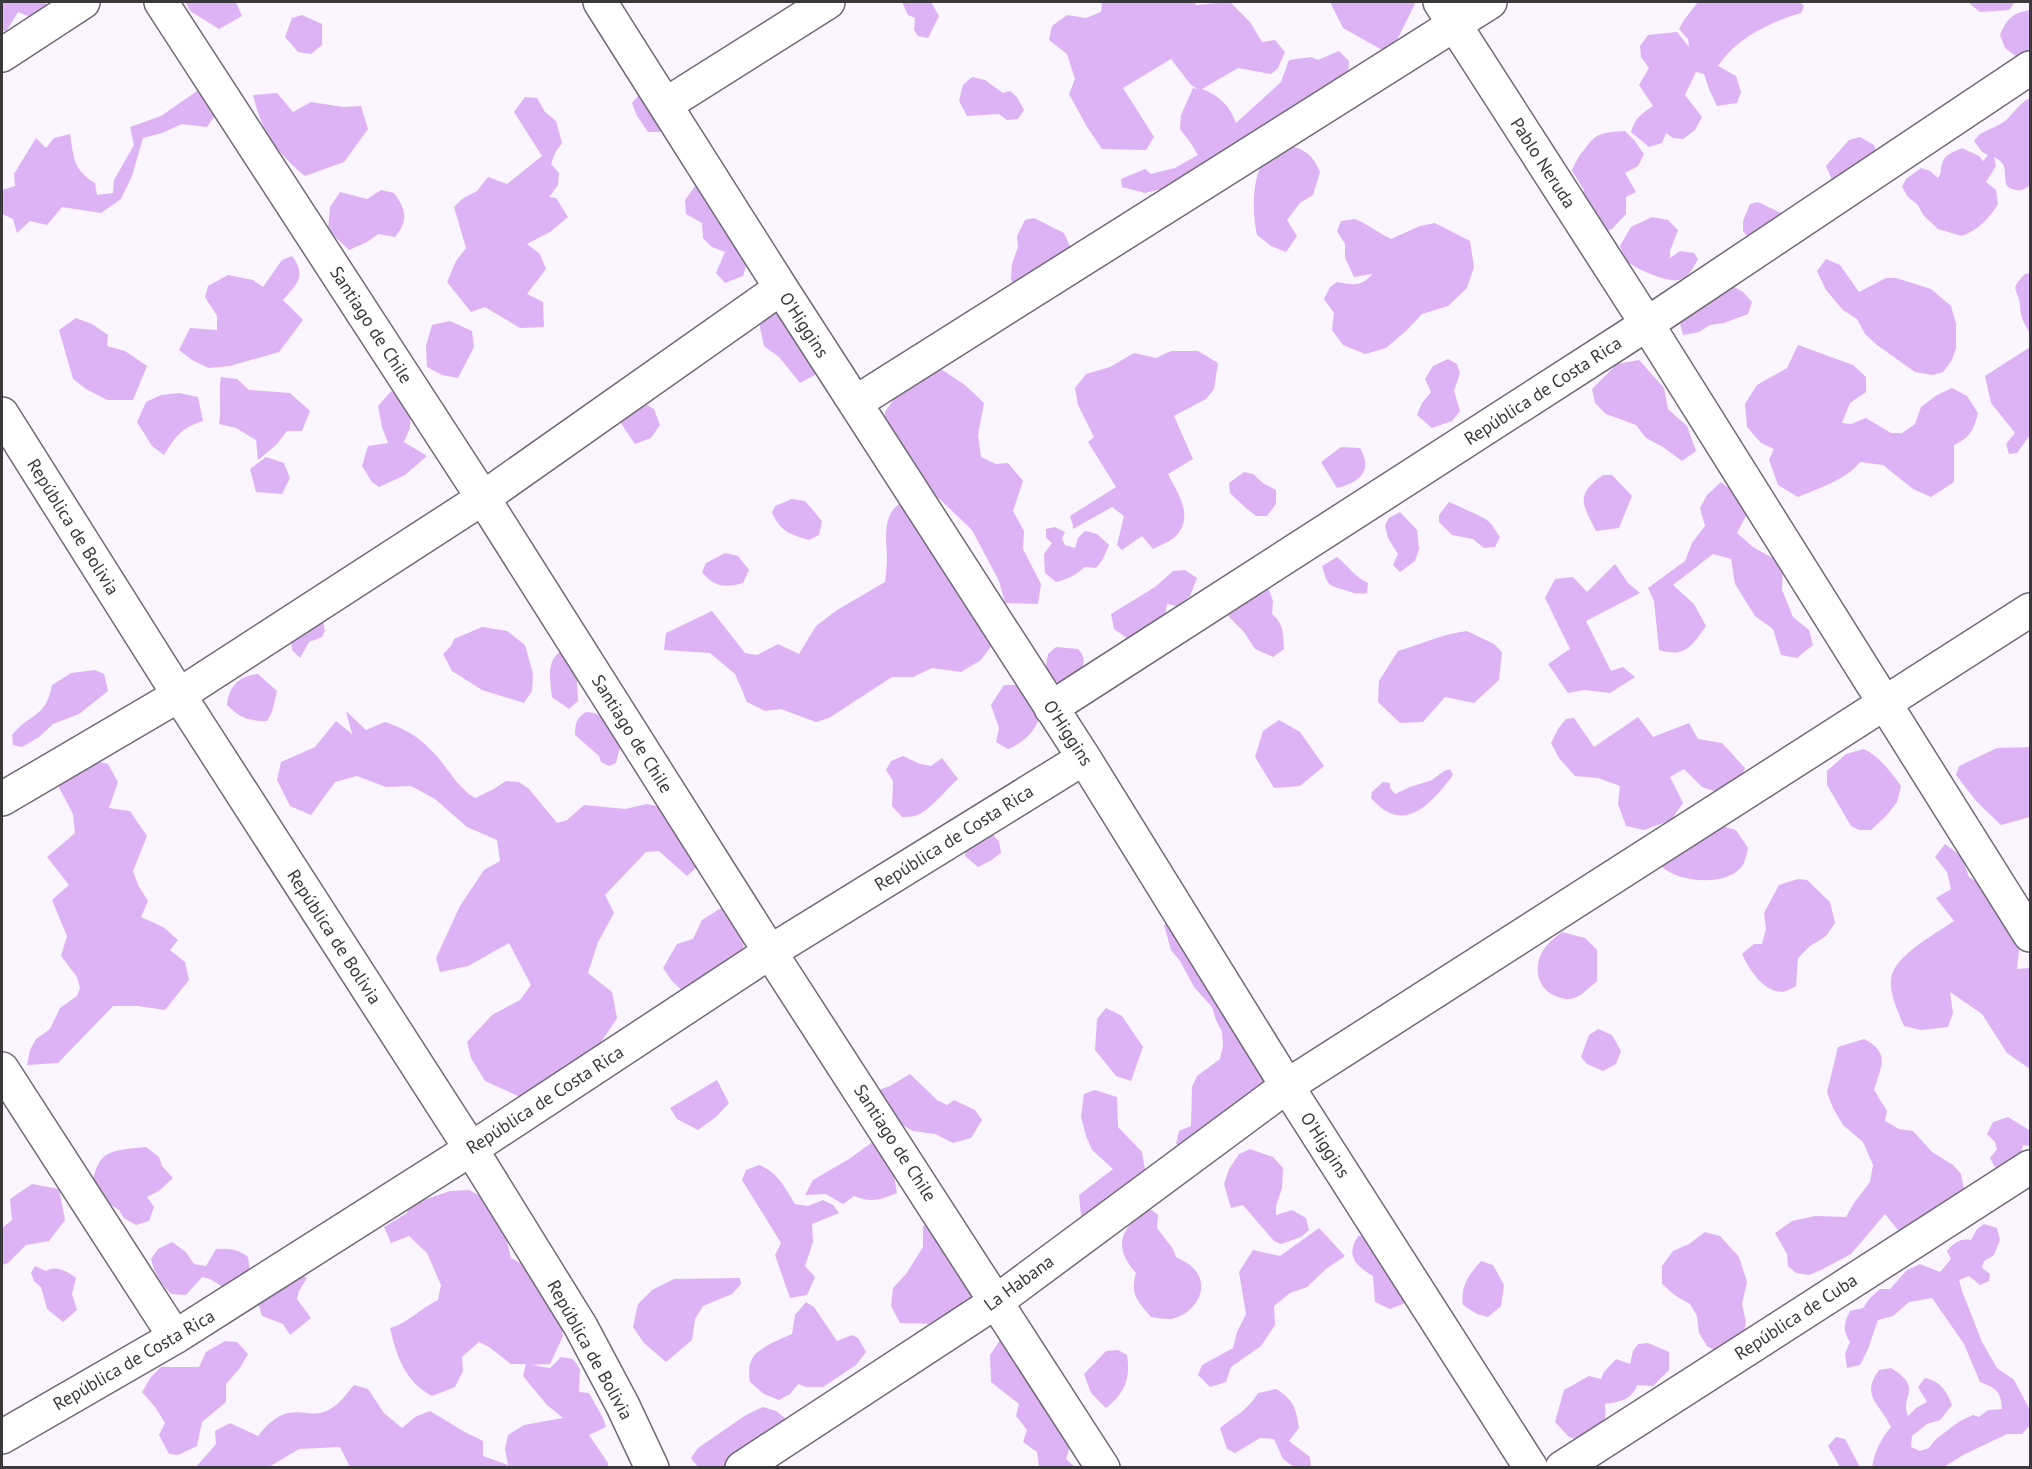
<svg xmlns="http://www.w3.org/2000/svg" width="2032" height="1469" font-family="'PT Sans',sans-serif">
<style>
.forest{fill:#ddb3f5}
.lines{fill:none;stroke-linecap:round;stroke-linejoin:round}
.minor-casing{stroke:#716a75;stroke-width:36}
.major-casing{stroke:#716a75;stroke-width:36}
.minor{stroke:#fff;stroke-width:33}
.major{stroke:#fff;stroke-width:33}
.labels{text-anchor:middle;stroke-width:6;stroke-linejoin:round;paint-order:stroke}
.street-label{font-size:18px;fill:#3b383c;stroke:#fff}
</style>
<rect width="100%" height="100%" fill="#fbf5ff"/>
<path class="forest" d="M2,2H46V7L28,16L18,12L7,30L2,32Z
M186,2H236L242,16L219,29L190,11Z
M902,2H931L939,16L928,38L918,36L914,30L915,18L908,15Z
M1102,2H1194L1196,5L1230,2L1250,22L1262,42L1275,40L1285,52L1278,68L1271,74L1238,68L1202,89C1219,95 1230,106 1236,123L1281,82L1289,60L1311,57L1318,60L1339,51L1349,61L1348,76L1169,187L1145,193L1122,187L1121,179L1145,169L1151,174L1175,168L1198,155L1190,142L1180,129L1181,115L1193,88L1198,89L1191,85L1171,59L1123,88L1154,137L1146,150L1102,149L1087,127L1069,94L1075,79L1067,54L1049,40L1052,26L1067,15L1086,18L1101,12Z
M1330,2H1414L1415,4L1395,44L1384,51L1343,28Z
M1698,2H1800L1804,6L1801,13C1770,22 1736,38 1718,66L1736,76L1741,92L1737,103L1717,106L1709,89L1704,74L1696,72L1685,95L1702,117L1695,130L1683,139L1673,138L1666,133L1662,143L1649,147L1631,132C1635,118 1641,114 1653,106L1639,85L1649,68L1641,57L1640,46L1648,35L1677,32L1689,47L1688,39L1679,29L1684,20Z
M1970,2H2015L2009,10L1980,12L1970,4Z
M2030,10V51L2017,57L2005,48L2000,35C2007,18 2013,13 2030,10Z
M302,15L322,24V45L311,54L298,52L285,37L292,18Z
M972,77L985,80L1003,93L1010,91L1017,97L1024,110L1018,119L1007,120L999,114L967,116L959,101L963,85Z
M197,91L211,101L218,111L207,127L182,124L162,133L143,138L132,176L121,199L101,213L62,207L47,225L30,221L17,233L13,219L2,214V190L15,186L14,174L36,138L46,148L54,138L70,134C74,159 73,169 95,183L97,195L113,193L114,180L134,145L130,127L161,116Z
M277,93L293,112L311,102L343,107L361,106L368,129L344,162L305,176C277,153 261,130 253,95Z
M646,93L665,120L660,132H648L637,116L632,103L638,96Z
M525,97L537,98L545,112L556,121L562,143L555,153L551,164L559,173L558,185L549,197L556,198L568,217L550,232L527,244L540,254L546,269L527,294L543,302L544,327L520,328L485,307L471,312L447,282L456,261L466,248L454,207L462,199L477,191L488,177L507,184L542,156L514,112Z
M2030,98V185C2023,192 2015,192 2007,186C2002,172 2010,165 1994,157L1996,166L1986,182L1996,190L1998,204C1989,219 1979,229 1962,236L1938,229L1923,215L1918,205L1908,197L1902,187L1906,179L1921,168L1930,171L1938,178C1942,172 1940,170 1942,164C1944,154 1954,152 1962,148L1979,156L1983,161L1988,155L1982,152L1974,141C1982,129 1992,130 2002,123C2013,116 2017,104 2030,98Z
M1625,131L1634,140L1644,154L1638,166L1625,173L1636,192L1626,197V214L1613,228L1600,236L1578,204L1584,190L1572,171C1575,163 1578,157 1584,150C1598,131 1602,133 1625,131Z
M1860,137L1874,145L1877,156L1843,184L1832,180L1826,166L1849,140Z
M1284,144C1305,150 1311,152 1320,172L1313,195L1300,203L1287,220L1297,236L1286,252L1271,246L1257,235C1252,212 1251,174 1268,155C1272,150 1279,147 1284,144Z
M710,183L749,256L743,276L725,283L716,273L725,252L712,247L703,238L702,223L686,214L685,200L695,186Z
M381,190L394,193C406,210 409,219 395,237L378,234L367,242L349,250L328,230L330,207L340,192L367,199Z
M1758,202L1781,213L1784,221L1750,239L1743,231V221L1750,204Z
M1652,217L1668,220L1678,230L1670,251V258L1680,251L1694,253L1698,259C1693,268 1690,276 1679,280C1669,283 1632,268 1626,260C1623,256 1622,250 1620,246L1631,227Z
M1034,218L1064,233L1074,255L1020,293L1011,280L1012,264L1018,247L1017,236L1025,220Z
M1355,219C1368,224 1378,233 1391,239L1420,226L1435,223L1470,241L1474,267L1467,288L1448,306L1422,314L1407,330L1386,348L1365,354L1343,345L1332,330L1334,313L1324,299L1330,287L1337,282C1352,285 1362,287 1372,274L1354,277L1345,258V244L1337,231L1341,221Z
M292,256C307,276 297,284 283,300L303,320L279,352L230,366L209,368L192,360L179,350L190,328L217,330V316L205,297L208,286L228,275L253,280L263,287L282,260Z
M1826,259L1840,265L1859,292L1886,278H1896L1931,289L1951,306L1956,324V348L1952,360L1943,372L1933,375L1915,372L1877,345L1865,334L1857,319L1843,310L1826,290L1817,271Z
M2030,273V333C2023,321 2021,319 2020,305C2018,287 2008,291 2025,274Z
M1731,285L1743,292L1752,302L1748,314L1724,323L1710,325L1699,332L1683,335L1680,324L1686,314Z
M776,314L792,320L816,356L815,375L800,383L779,357L764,346L759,323Z
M76,318L92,324L108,335L107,346L125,351L147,366L133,400H107L86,389L73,379L59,330Z
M450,321L472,331L474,347L458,378L442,375L427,367L426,346L432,325Z
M1798,345L1853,365L1866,377V392L1850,403L1842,423L1851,424L1866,418L1891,433H1902L1915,424L1921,407L1937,395L1952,388L1967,396L1978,413C1974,429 1970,438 1954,445V482L1931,497L1913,489L1883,465L1860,462C1846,480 1819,488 1798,497L1778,485L1769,460L1774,449L1761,443L1747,427L1745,404L1757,385L1787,368Z
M2030,347V435L2017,453L2009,454L2006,444L2015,433L1991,403L1985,376Z
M1171,351H1198L1218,363L1214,389L1206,399L1174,416L1193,459L1168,474C1178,494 1195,517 1175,537C1169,542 1160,545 1153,549L1142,536L1122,550L1117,545L1124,516L1112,507L1073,529V526L1070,516L1116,487L1088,442L1094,437L1078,405L1075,388L1086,374L1110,367L1134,353L1156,358Z
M1448,359L1457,364L1460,373L1454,391L1460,411L1452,421L1432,428L1417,415L1422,403L1431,392L1425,379L1433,366Z
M1639,360L1664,388L1668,409L1687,426L1696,451L1682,461L1663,447L1646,438L1636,425L1606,414L1595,403L1592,389L1617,364Z
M935,365L965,385L984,403L978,435L981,457L996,464L1008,463L1023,481L1013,511L1024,531L1023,549L1041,584L1038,604L1005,603L999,581L972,530L926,486L884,431L885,412L906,382Z
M221,377L237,379L249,390L290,393L310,411L302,431H287L276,445L258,460L256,440L236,428L219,424C222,408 218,393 221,377Z
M391,391L411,400L410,428L404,442L427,456L405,475L379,487L372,482L362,466L368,446L388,443L382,427L378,406Z
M179,393L198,397L203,421C181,428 176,436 164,455L152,446L137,422L146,402L161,395Z
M646,404L654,409L660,425L651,438L635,444L620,422L628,412Z
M1341,447L1360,448C1374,472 1358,483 1337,488L1321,462Z
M266,457L284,463L290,478L282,494L256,492L250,469Z
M1244,472L1253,474L1263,483L1276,490V504L1267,516H1256L1247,509L1230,493L1229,483Z
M1603,475H1612L1632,496L1619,528L1596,531C1582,503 1575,495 1603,475Z
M1721,482L1743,499L1748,512L1737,533L1753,547L1783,564L1782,590L1793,617L1809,630L1813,645L1797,658L1781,655L1773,629L1755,616L1735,584L1731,559L1713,554L1673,585L1694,604L1706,626C1692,646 1685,658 1659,650L1654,601L1648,588L1685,561L1692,543L1705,526L1700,508L1707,495Z
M792,499L805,501L822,521L819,535L809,540C790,534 782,533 772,513L775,506Z
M904,501L992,645L981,660L961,672L932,668L913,677H892L829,718L816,722L781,709L765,711L747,702L735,674L710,653L664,650L666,633L712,611L745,653L757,655L778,644L799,654L816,626L837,610L885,582C886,574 887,565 887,557C886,536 882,512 904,501Z
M1449,502C1454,504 1485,518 1488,521C1493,525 1496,532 1500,537L1495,547L1484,548L1473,539L1452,535L1439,522V515Z
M1400,512L1417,530L1419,549L1415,561L1400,572L1393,565L1398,554L1388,538L1385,525L1389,518Z
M1055,527L1065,532L1062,539L1065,545L1075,548L1078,538L1085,531L1097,534L1109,545L1103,559L1096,568L1085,567C1076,575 1068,579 1056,582L1045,573L1044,554L1052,543L1046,538V529Z
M725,553L738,556L749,570L743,583C725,588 714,587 702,572L706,563Z
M1337,557C1348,566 1355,577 1368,583L1367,593C1359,594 1355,594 1348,591C1328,585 1328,587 1322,566Z
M1615,564L1628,583L1640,593L1586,621L1611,671L1623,667L1635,677L1610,693L1584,690L1568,693L1548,664L1570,649L1545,598L1555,579L1573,577L1587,592Z
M1185,570L1197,578L1190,596L1177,606L1167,604L1165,616L1150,634L1127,638L1114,629L1111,614L1155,587L1173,571Z
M1268,587L1273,601L1272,614C1284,624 1283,634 1284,649L1273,657L1255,649L1244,632L1229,617L1222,600Z
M323,621L325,631L322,637L309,642L300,658L292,650L291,636Z
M482,627L507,631L525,645L533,674L532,691L524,703L482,690L452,671L443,654L451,646L454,639Z
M1467,631L1494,644L1502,652L1499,680L1474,703L1445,697L1423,722L1400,723L1378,702L1379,681L1398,651C1422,644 1442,634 1467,631Z
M1056,647L1078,649C1091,662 1079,674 1068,683L1052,681L1046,666L1048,654Z
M565,649L580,675L577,682L578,701L569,709L552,697C550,678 545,658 565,649Z
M95,670L104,674L108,691L79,714L53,724L39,737L22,747L13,745L12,735C29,713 46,719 52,685L71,673Z
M258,674L277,691L272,712L267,721C249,721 240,718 227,705C229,686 239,676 258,674Z
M1004,685H1017L1028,689C1032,695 1037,703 1039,710C1042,727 1022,744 1008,749L996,742L999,728L991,705Z
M346,711L366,730L385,722C402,728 417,735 430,749C446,764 456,787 475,798L492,790L506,781L519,782L529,789L557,823L567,820L584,805L625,809L647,804L661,807L699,865L687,876L659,851L646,852L605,895L614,913L598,942L588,973L612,992L617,1018L594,1053L529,1101L485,1081L471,1058L467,1042L492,1015L520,1000L531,985L509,943L468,966L440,972L436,958L460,906L484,870L500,861L497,840L467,827L435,799L411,786L386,787L357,776L335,782L311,815L290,806L277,780L281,762L315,747L336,721L352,734Z
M586,712C607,713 612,726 621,743L616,763L609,766L601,762L599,756L575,735C575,723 576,719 586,712Z
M1638,717L1653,737L1689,723L1698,739L1722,743L1745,768L1739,782L1723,794L1702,787L1684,769L1670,777L1683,803L1671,820L1644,830L1626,826L1618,804L1620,786L1598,778L1575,776L1559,758L1551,743L1558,729L1566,719L1574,718L1594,747Z
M1279,720L1300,732L1324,766L1300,786L1274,788L1255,757L1263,731Z
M2030,747V817L2001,825L1977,802L1956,775L1959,766L1997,748Z
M1864,749C1880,757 1891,772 1901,786L1897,802L1886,816L1871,830H1859L1851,826L1827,785V771L1846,754Z
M903,756L920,764L931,766L942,758L958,779C948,788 928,812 917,815C913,817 907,817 902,817L892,806L893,781L886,770L891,761Z
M88,759L108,764L118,782L109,808L130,811L147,836L133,871L138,885L148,901L141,917L163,927L178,940L170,950L185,962L189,980L165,1010L138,1006H113L58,1063L27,1065L30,1050L36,1039L50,1029L60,1008L77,996L80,988L77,977L61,956L67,936L52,900L69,885L47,857L75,833L73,814L54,778Z
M1450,769L1453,775C1431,804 1404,836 1371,798L1372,792L1383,782L1390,783V788L1395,794L1410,787L1432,780L1444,771Z
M1722,826L1736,830L1748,848C1746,857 1745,866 1736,872C1719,885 1677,882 1661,866C1657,862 1655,855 1652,850Z
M989,831L999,841L1001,853L990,861L978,867L965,856L966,842Z
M1945,844L1962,857L1969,877L1985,887L2021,933L2017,969L2030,968V1069L2007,1053L1982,1014L1950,992L1953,1013L1948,1027L1921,1030L1904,1026C1898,1012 1886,987 1893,972C1901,952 1937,933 1954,921L1936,898L1951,889L1947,872L1935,857Z
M1798,879L1807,880L1830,902L1835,923L1826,936L1810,946L1798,958L1796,986C1792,988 1787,991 1783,992C1763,992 1749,969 1742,954L1754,944H1762L1766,929L1764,913L1779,885Z
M743,903L744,934L742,963L687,995L672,981L663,968L677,944L693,939L702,920L721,908Z
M1177,921L1275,1076L1191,1148L1176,1144L1179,1131L1191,1126L1192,1087L1197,1076L1220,1059L1223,1046L1222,1032L1216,1020L1212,1007L1194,987L1180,961L1171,950L1164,925Z
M1562,932L1585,938L1597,950V981C1590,987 1579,999 1569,999C1564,1000 1556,996 1551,994C1534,983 1534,960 1547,945C1551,940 1557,936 1562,932Z
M1106,1008L1122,1016L1143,1047L1131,1081L1116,1076L1095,1050L1097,1019Z
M1598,1029L1612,1035L1621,1051L1616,1064L1603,1071L1587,1064L1581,1057L1589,1035Z
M1864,1039C1891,1053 1881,1066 1874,1090L1887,1111L1885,1121L1899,1129L1913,1131L1932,1152L1953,1165L1961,1174L1964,1189L1953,1204L1909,1237L1897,1229L1885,1214L1851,1254L1821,1270L1809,1275L1796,1273L1788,1266L1787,1254L1775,1233L1792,1221L1815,1216L1846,1217L1854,1203L1870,1182L1873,1165L1863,1142L1843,1125L1833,1108L1827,1092L1838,1047Z
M910,1074L937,1100L947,1105L954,1100L975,1110L982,1120L971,1138L953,1143L935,1134L913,1131L894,1120L876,1091L890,1086Z
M717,1080L729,1103L716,1117L698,1130L677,1119L670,1108Z
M1095,1090L1117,1097L1118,1127L1142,1152L1147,1182L1082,1226L1079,1195L1113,1169L1092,1150L1086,1136L1081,1117L1084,1094Z
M2008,1117L2029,1130L2030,1129V1146L2023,1145L2021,1153L2004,1170L1995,1167L1990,1158L1997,1149L1995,1142L1987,1134L1993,1122Z
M875,1142L893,1170L897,1193C880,1200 871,1203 854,1196L843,1204L826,1194L805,1195L813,1180L849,1159L871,1143Z
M146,1147L159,1157L162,1166L173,1178L159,1191L147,1197L154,1207L149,1221L136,1225L124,1218L119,1210L108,1203L89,1196C99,1152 101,1151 146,1147Z
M1250,1149L1273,1157L1283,1168L1282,1188L1276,1206V1215L1292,1210L1306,1218L1309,1230L1301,1237L1281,1244L1274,1241L1243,1205L1231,1208L1224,1184L1229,1169L1239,1154Z
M759,1165C778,1172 785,1188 795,1204L808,1206L823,1200L833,1205L839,1213L812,1224L813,1242L805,1266L815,1277L807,1295L790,1298L775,1255L781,1243L742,1180L746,1170Z
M32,1184L59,1189L65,1220L49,1241L26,1245L8,1263L2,1265V1228L12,1220L10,1199Z
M469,1190L484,1198L507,1241L511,1258L527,1267L560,1320L563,1336L550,1364L531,1365L550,1368L561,1357L573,1359L580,1369L579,1392L589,1393L603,1418L606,1427L589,1435L608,1463V1467H350L340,1447L299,1449L269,1467L192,1468L196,1467L216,1444L215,1431L230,1423L258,1436C265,1427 275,1416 288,1413C302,1410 317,1418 330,1409C340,1404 347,1393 354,1385L368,1389L384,1413L402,1428L415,1417L430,1411L463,1431L483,1441V1456L508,1465L505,1449L508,1435L524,1425L563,1418L547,1405L523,1376L526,1364H511L489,1347L479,1342L462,1357L463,1371L455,1387L432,1396C405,1381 397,1358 390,1328C408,1323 421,1308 438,1300L441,1285L427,1253L409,1236L391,1243L384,1227L407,1213L409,1205L450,1191Z
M1149,1208L1158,1215L1157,1228L1173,1249L1176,1257C1186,1262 1196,1267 1200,1279C1206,1298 1188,1317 1170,1319C1164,1319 1157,1318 1151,1317C1137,1300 1130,1295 1136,1273C1111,1245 1122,1227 1149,1208Z
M939,1224L977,1303L940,1324L900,1323L891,1306L893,1288L906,1274L923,1247V1226Z
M1984,1224L1997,1228L2000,1240L1994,1255L1984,1261L1982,1268L1990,1274L1989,1281L1980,1285L1969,1276L1959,1280L1962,1291L1982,1342L1997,1368L2014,1380L2030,1410V1425L2022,1434H2007L1963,1455L1944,1467H1872C1875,1451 1880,1440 1891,1427C1880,1403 1860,1396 1879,1370L1891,1368C1925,1389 1899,1396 1908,1416L1916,1408L1927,1402L1918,1387L1925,1378C1941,1382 1946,1390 1952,1405L1940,1420L1927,1424L1912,1436L1911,1447L1920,1451L1929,1448L1936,1439L1960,1421L1973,1415L1979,1417L1988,1410L2002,1409C2001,1391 1996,1388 1980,1382L1964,1344L1932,1298L1909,1302L1893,1316L1878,1320L1868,1349L1860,1365L1847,1368L1845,1354L1850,1342C1842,1330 1844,1323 1850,1311L1863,1308L1870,1298L1880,1289H1890L1907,1270L1920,1264L1940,1272L1951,1259L1947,1251C1954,1243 1960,1238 1971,1240L1977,1229Z
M1319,1228L1345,1256L1326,1269L1307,1287L1290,1293L1274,1306L1275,1325L1261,1346L1231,1367L1226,1382L1210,1387L1198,1375L1202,1365L1233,1348L1237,1332L1246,1314L1239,1272L1253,1250L1280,1256Z
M1705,1232L1720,1236L1739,1257L1747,1282L1742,1304L1746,1322L1743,1338L1719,1353L1707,1346L1699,1333L1697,1316L1690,1304L1676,1296L1662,1284V1266L1673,1251L1689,1244Z
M1372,1235L1410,1297L1403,1304L1390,1309L1375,1302L1373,1276C1356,1266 1345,1256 1358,1236Z
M172,1242L186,1252L194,1264L206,1266L216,1249C230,1248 237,1249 248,1257L251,1279L228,1290L210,1279L202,1277L186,1295L171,1294C161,1283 154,1273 151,1259L158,1249Z
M1481,1261L1493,1265L1504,1285L1501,1306L1488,1317L1477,1314L1463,1305C1460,1287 1469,1274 1481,1261Z
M35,1266L46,1271C56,1265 67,1271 76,1278L72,1294L77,1310L63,1322L47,1309L41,1287L34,1281L31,1273Z
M294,1271L307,1278L299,1291L297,1299L311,1318L290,1335L283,1324L262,1316L255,1292Z
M740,1278L741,1284L732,1294L703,1306L695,1319L692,1340L666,1362L644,1343L633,1327L638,1304L652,1290L674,1279Z
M806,1302L814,1307L837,1341L852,1335L858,1338L866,1352L856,1365L823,1387H806L798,1384L790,1394L779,1400L764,1394L750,1382C749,1375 748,1366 752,1359C757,1348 781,1339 792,1334L795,1315Z
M1021,1339L1067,1435L1069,1450L1066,1459L1075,1467H1039L1037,1452L1023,1442L1027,1430L1016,1416L1019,1404L991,1382L990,1355L1000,1340Z
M225,1341L237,1342L248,1354L240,1368L226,1384V1402L202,1422L197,1446L178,1455L169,1454L159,1435L165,1423L155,1407L142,1392L151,1377L161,1367H199L206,1352Z
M1648,1343L1669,1352V1370L1653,1386L1637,1385C1632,1400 1619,1402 1605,1404C1607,1426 1602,1432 1583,1442L1569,1437L1555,1422L1564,1390L1589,1376L1601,1379L1604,1372L1616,1359L1630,1364L1633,1351L1638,1344Z
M1118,1350L1127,1355C1131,1379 1124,1394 1106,1408L1091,1393L1084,1374L1106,1351Z
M1276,1389C1294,1400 1296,1408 1299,1428L1289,1441L1310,1457L1311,1467H1294L1283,1459L1274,1439L1260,1438L1235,1453L1227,1449L1220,1428C1236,1415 1247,1411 1258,1393Z
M763,1407L776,1411L785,1418L784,1432L732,1467H698L691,1458L698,1448L746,1415Z
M1836,1437L1845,1439L1860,1467H1840L1828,1446Z"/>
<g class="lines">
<defs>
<path id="minor" d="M161,2L483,498L770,952L1103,1468
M600,2L781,288L1084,758L1287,1086L1531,1468
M1440,2L1647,324L2030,935
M2,55L83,2
M665,105L828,2
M855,403L1490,2
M2,414L179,695L471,1149L581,1327L623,1406L652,1468
M1051,708L1647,324L2030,68
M2,799L179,695L483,498L781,288
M2,1069L175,1337
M2,1437L175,1337L471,1149L770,952L1084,758
M742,1468L997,1301L1287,1086L2030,610"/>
<path id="major" d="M1562,1468L2030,1167"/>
</defs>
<use href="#minor" class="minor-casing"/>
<use href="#major" class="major-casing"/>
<use href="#minor" class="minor"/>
<use href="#major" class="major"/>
</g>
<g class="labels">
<g class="street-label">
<text transform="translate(1543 163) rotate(57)" y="6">Pablo Neruda</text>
<text transform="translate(371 325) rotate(57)" y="6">Santiago de Chile</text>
<text transform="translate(804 325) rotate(57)" y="6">O'Higgins</text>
<text transform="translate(1543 391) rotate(-33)" y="6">República de Costa Rica</text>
<text transform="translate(73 527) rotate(58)" y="6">República de Bolivia</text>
<text transform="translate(1068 733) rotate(57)" y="6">O'Higgins</text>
<text transform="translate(632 734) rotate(58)" y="6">Santiago de Chile</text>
<text transform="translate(954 838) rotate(-32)" y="6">República de Costa Rica</text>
<text transform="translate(334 937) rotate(57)" y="6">República de Bolivia</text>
<text transform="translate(545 1100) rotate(-33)" y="6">República de Costa Rica</text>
<text transform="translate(895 1143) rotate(57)" y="6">Santiago de Chile</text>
<text transform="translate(1325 1145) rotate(57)" y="6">O'Higgins</text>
<text transform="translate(1019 1283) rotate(-36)" y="6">La Habana</text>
<text transform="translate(1796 1317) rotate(-33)" y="6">República de Cuba</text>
<text transform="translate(590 1350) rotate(61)" y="6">República de Bolivia</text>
<text transform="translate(134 1360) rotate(-30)" y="6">República de Costa Rica</text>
</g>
</g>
<rect width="2032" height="1469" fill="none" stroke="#3b383c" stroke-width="6"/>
</svg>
